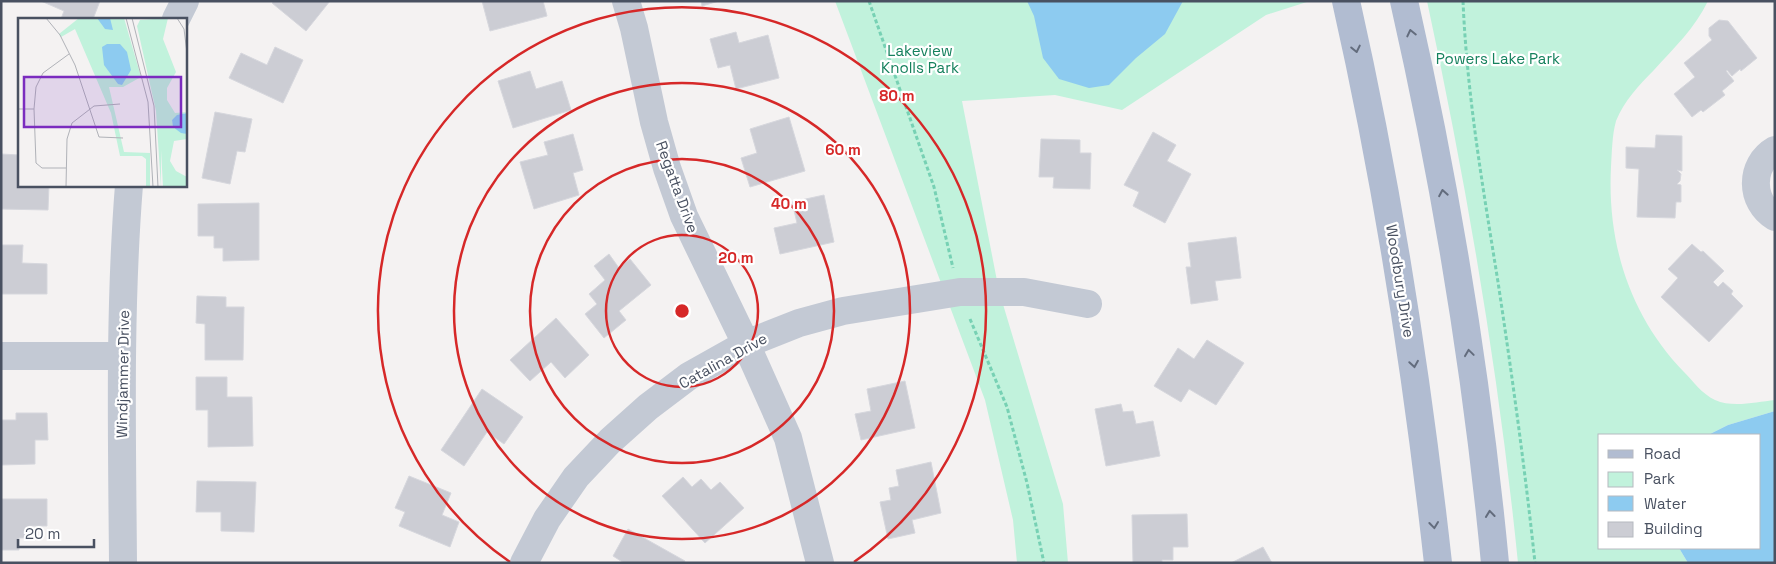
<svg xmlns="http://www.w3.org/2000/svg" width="1776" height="564" font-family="'Space Grotesk',sans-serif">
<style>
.green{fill:#c1f2dc}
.water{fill:#8dcbf0}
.building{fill:#cccdd4;stroke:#d6d7dd}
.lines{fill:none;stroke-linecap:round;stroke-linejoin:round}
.path{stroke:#77d1b4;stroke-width:3;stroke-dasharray:4 2.5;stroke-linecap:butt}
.minor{stroke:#c3c9d4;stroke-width:28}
.major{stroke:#b1bcd1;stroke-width:28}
.oneway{stroke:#636c7d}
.ring{fill:none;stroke:#d62828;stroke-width:2.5}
.labels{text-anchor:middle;stroke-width:4.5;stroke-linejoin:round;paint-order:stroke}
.park-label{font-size:15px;fill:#15815d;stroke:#fff}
.street-label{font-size:15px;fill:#495161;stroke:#fff}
.inset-road{fill:none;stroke:#b0b2b8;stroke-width:1}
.view{fill:#7b2cbf;fill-opacity:0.15;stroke:#7b2cbf;stroke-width:2.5}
.inset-edge{fill:none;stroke:#495161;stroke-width:2.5}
.centre{fill:#d62828;stroke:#fff;stroke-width:2.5}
.ring-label{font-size:15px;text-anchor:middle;font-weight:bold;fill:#d62828;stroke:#fff;stroke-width:4.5;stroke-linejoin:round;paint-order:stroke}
</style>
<rect width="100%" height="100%" fill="#f4f2f2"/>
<path class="green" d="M835,1H1310L1266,15L1122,110L1055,95L962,101L999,291L1063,504L1068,563H1017L1013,520L985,400Z
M1427,1H1708C1695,28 1674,48 1654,70C1639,85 1624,101 1616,121C1612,135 1612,152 1611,167C1607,244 1630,316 1684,372C1693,381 1702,394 1715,400C1733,408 1756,402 1775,400V411L1728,425L1708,435H1600V548H1679L1688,563H1518C1499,374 1467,187 1427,1Z"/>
<path class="water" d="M1027,1H1183L1165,34L1136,58L1109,85L1089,88L1059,79L1043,58L1034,16Z
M1775,411V563H1688L1679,548H1760V435H1708L1728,425Z"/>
<path class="building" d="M41,1H100L93,19H61L64,11Z
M274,1H330L306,31L272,3Z
M482,1H543L547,16L490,31Z
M701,1H719L702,6Z
M1719,20L1728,21L1757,58L1741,71L1740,69L1732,76L1727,70L1726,71L1734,81L1722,91L1725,95L1703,112L1701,110L1692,117L1674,94L1695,77L1684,63L1712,40L1709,36V28Z
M736,32L739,43L768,35L779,78L736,89L730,65L718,68L710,39Z
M275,47L303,60L283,103L229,78L241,53L267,65Z
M530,71L536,89L562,81L571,110L513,128L498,81Z
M215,112L252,119L245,152L237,151L230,184L202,178Z
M789,117L805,171L750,187L741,158L757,153L750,129Z
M1153,132L1176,145L1167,161L1191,174L1165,223L1133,206L1139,192L1124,185Z
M573,134L583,170L573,173L579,195L534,209L520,162L548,155L544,142Z
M1656,135L1682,136V171L1677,170L1681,174L1680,181L1677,184L1681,185V202H1676L1675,218L1637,217L1639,169L1626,168V147L1655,148Z
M1041,139L1080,140V153H1091L1090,189L1053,188L1054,177H1039Z
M1,154L19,155V185H49L48,210L1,209Z
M824,195L834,242L780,254L774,228L797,223L792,202Z
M259,203V260L223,261V248H214V236H198V204Z
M1236,237L1241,278L1215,281L1218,300L1191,304L1186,267H1191L1188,243Z
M1692,244L1701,252L1703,251L1724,271L1713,282L1718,287L1723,282L1733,291L1731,294L1743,306L1709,342L1661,297L1678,278L1668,269Z
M1,245H23L22,263L47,264V294H1Z
M609,254L619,268L630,259L651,285L619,311L626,320L604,338L585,314L597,304L589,294L605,280L594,266Z
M197,296L226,297V307H244L243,360H205V324L196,323Z
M556,318L589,355L565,378L551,362L530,381L510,360Z
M1207,340L1244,363L1216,405L1189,389L1181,402L1154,386L1178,348L1194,359Z
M196,377H227V397H252L253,446L208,447V410H196Z
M905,381L915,428L861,440L855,414L871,411L867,389Z
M482,389L523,417L504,444L487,432L464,466L441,450Z
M1121,404L1123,412L1133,411L1136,424L1153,421L1160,456L1106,466L1095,409Z
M16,413H47L48,440H35V464L1,465V420H16Z
M931,462L941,513L912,520L915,533L888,539L880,502L891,500L889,488L899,486L896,470Z
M409,476L451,493L442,515L459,522L450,547L399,526L405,512L395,508Z
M683,477L692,487L701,479L711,490L720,482L744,508L705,543L662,496Z
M197,481L256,482L254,532L221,531V512H196Z
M1,499H47V526H29V538H19V550H1Z
M1187,514L1188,547H1173V560H1162V563H1133L1132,515Z
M628,529L685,561L684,563H624L613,556Z
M1263,547L1272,563H1231Z"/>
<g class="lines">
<path class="path" d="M869,1L934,187L953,268
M1463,1C1467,96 1483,188 1498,282C1512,375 1525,469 1535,563
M970,319L1007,407L1027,483L1044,563"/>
<path class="minor" d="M626,1L634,28L654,122L667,168L684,216L746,344L788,438L820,563
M176,19L185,1
M1775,150C1749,165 1750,202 1775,217
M1,356H122
M123,563C122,437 119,311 129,185
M524,563L547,519L576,477L610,441L648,407L689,376L746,344L799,323L843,311L960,292H1024L1088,304"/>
<path class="major" d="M1346,1C1388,187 1417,374 1438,563
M1404,1C1446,186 1477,374 1495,563"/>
</g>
<defs><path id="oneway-chevron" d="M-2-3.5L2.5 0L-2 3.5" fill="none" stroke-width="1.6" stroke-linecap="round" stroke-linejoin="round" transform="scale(1.25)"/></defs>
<g class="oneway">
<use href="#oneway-chevron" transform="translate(1411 33) rotate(-103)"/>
<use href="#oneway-chevron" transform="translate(1356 49) rotate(78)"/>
<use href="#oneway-chevron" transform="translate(1443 193) rotate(-100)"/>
<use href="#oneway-chevron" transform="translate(1469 353) rotate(-98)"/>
<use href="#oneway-chevron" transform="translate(1414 364) rotate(81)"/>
<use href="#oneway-chevron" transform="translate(1490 514) rotate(-96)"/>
<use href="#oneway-chevron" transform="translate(1434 525) rotate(83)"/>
</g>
<g class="ring">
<circle cx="682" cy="311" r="76"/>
<circle cx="682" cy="311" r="152"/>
<circle cx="682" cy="311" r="228"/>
<path d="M510 562A304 304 0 1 1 854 562"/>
</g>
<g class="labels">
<g class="park-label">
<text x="920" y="56">Lakeview<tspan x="920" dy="17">Knolls Park</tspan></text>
<text x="1498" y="64">Powers Lake Park</text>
</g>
<g class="street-label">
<text transform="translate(677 187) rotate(70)" y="5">Regatta Drive</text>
<text transform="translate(1400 281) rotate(81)" y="5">Woodbury Drive</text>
<text transform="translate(723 361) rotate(-29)" y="5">Catalina Drive</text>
<text transform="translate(123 374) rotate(-89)" y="5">Windjammer Drive</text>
</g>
</g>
<g transform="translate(18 18)">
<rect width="169" height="169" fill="#f4f2f2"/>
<path d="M61,0H106L123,59L105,69H91L106,134L132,135V169H128V141L124,138H102L93,95L57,11L43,19L41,16ZM150,0L145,21L158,54L149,70V82L157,95L169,94L154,102L156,110L169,116V121L156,123L152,143L158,153L169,159V169H145L143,132V169L138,93L119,8L122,2Z" fill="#c1f2dc"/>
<path d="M79,0H92L95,12L87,11ZM89,26H102L109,34L113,52L104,67L100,66L86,47L84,29ZM169,95V116L163,115L155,109L154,102L159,97Z" fill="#8dcbf0"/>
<path class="inset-road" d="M28,0L42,17L57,47L81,119L105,120M108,0L130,84L135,169M114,0L136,88L140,169M159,0L166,11L169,35M0,91H16M48,150H24L18,145L16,91L18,69L25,55L51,36M48,169L49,121L54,105L76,88L102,86"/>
<path class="view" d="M6,59H163V109H6Z"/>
<rect width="169" height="169" class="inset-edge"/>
</g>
<circle cx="682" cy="311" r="8" class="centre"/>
<g class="ring-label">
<text x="897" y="101">80 m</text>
<text x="843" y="155">60 m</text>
<text x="789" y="209">40 m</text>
<text x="736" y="263">20 m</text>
</g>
<rect width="1776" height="564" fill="none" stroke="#495161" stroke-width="5"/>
<rect x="1598" y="434" width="162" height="115" fill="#ffffff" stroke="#b6b9c0"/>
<rect x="1608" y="450" width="25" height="8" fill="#b1bcd1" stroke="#b6b9c0"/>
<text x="1644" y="459" font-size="15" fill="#495161">Road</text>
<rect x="1608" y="472" width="25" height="15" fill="#c1f2dc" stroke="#b6b9c0"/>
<text x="1644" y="484" font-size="15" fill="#495161">Park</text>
<rect x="1608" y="496" width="25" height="15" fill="#8dcbf0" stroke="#b6b9c0"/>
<text x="1644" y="509" font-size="15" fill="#495161">Water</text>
<rect x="1608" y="522" width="25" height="15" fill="#cccdd4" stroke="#b6b9c0"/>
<text x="1644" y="534" font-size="15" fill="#495161">Building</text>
<path d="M18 539v8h76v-8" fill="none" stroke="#495161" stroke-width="2.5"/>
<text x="25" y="539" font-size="15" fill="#495161" stroke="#ffffff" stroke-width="4" paint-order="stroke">20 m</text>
</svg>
